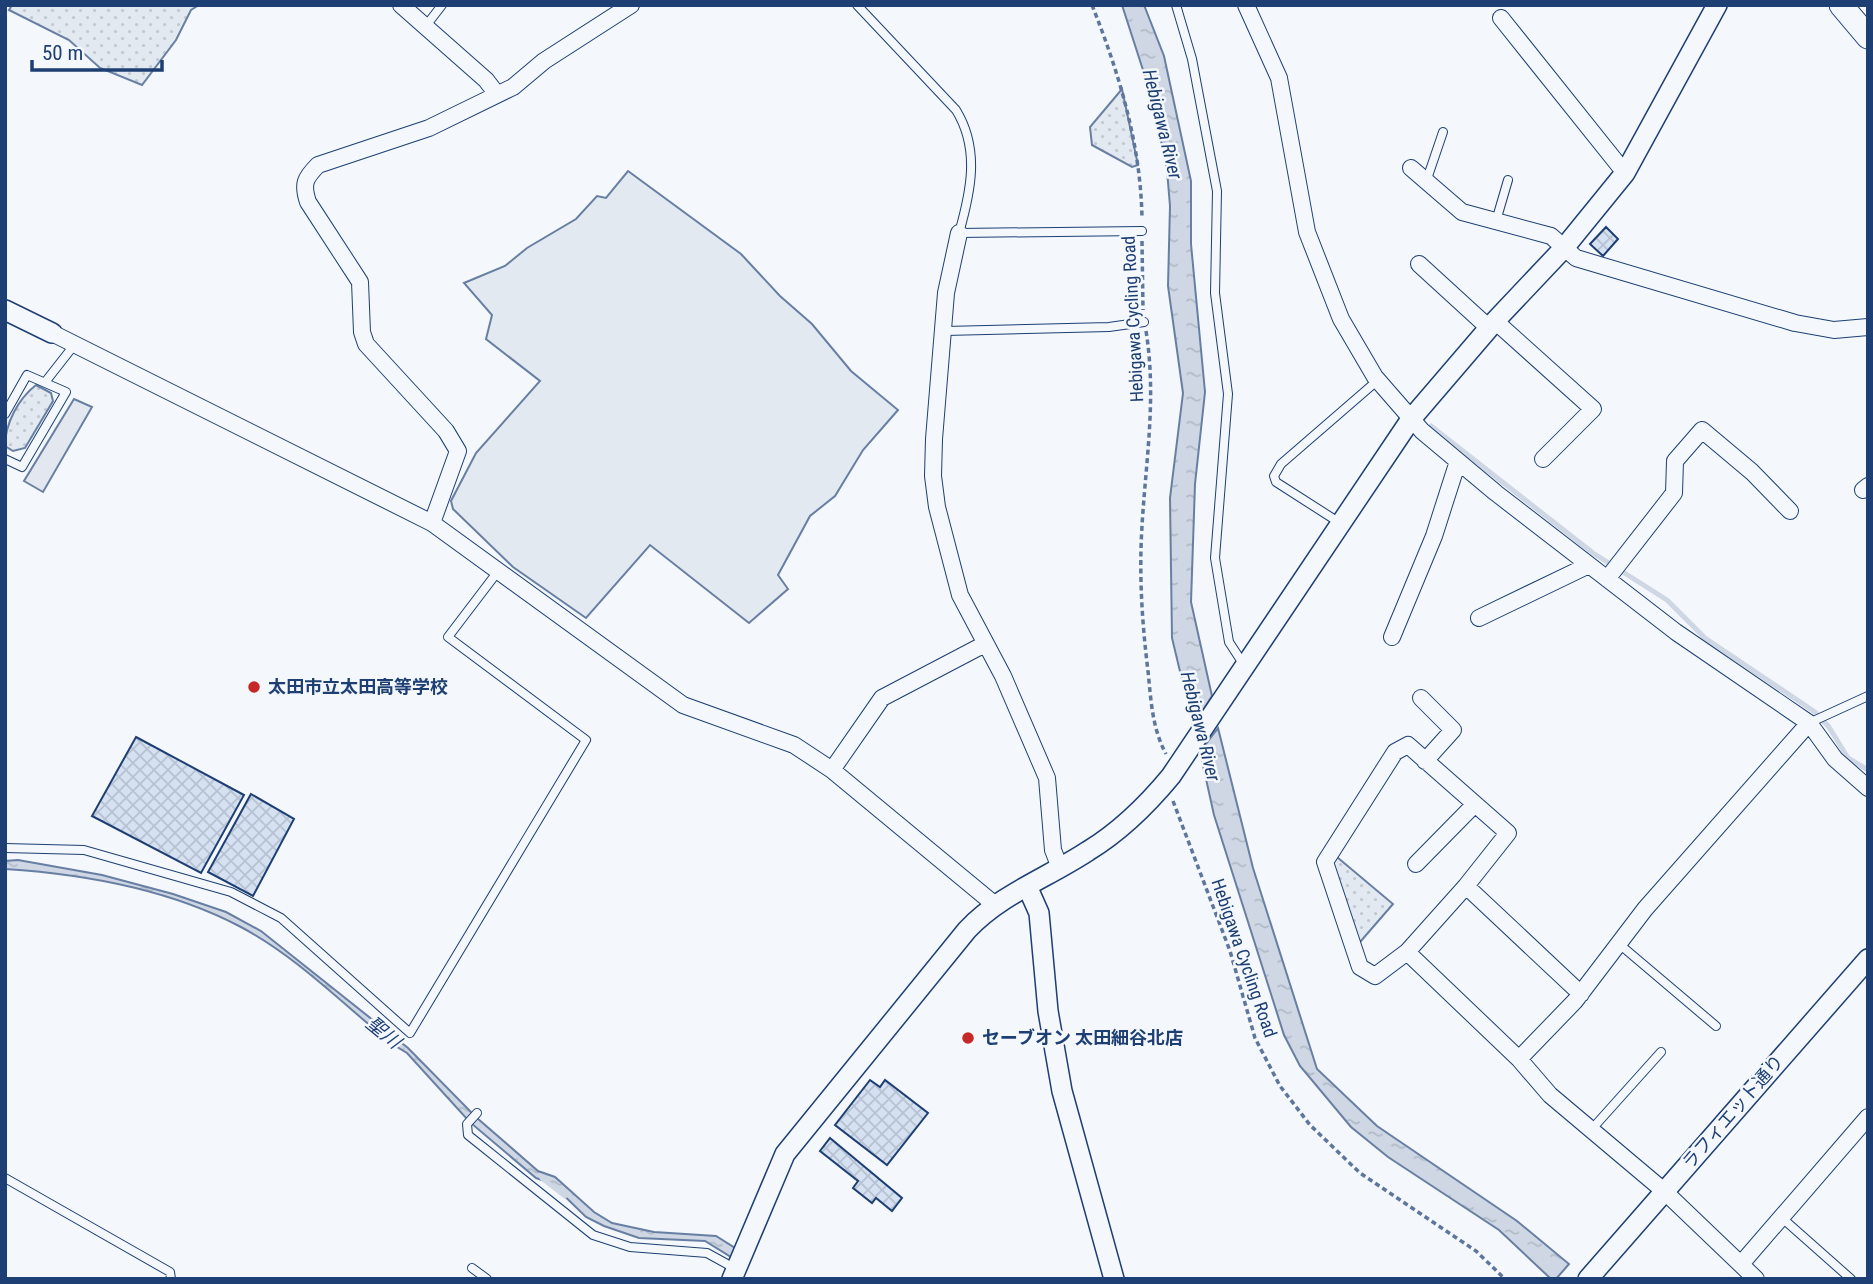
<svg xmlns="http://www.w3.org/2000/svg" width="1873" height="1284" font-family="'Roboto Condensed','Noto Sans JP',sans-serif">
<style>
.grass{fill:url(#grass-dots);stroke:#687fa3;stroke-width:2}
.garden{fill:#e3e9f0;stroke:#687fa3;stroke-width:2}
.parking{fill:#e3e8f0;stroke:#687fa3;stroke-width:2}
.water{fill:url(#water-ripples);stroke:#687fa3;stroke-width:2}
.lines{fill:none;stroke-linecap:round;stroke-linejoin:round}
.stream{stroke:#cfd7e4;stroke-width:5}
.building{fill:url(#building-cross-hatch);stroke:#1d3f73;stroke-width:2}
.service-casing{stroke:#1d3f73;stroke-width:10}
.minor-casing{stroke:#1d3f73;stroke-width:18}
.tertiary-casing{stroke:#1d3f73;stroke-width:22}
.secondary-casing{stroke:#1d3f73;stroke-width:25}
.path{stroke:#5e769c;stroke-width:3.5;stroke-dasharray:5 3.5;stroke-linecap:butt}
.service{stroke:#f4f7fb;stroke-width:8}
.minor{stroke:#f4f7fb;stroke-width:16}
.tertiary{stroke:#f4f7fb;stroke-width:19}
.secondary{stroke:#f4f7fb;stroke-width:23}
.poi-dot{fill:#c62828;stroke:#f4f7fb;stroke-width:2.5}
.labels{text-anchor:middle;stroke-width:5;stroke-linejoin:round;paint-order:stroke}
.street-label{font-size:18px;fill:#1d3f73;stroke:#f4f7fb}
.poi-label{font-size:18px;font-weight:bold;fill:#1d3f73;stroke:#f4f7fb;text-anchor:start}
.water-label{font-size:19px;font-style:italic;fill:#1d3f73;stroke:#f4f7fb}
</style>
<defs>
<pattern id="grass-dots" width="8" height="8" patternUnits="userSpaceOnUse" patternTransform="scale(1.75)"><rect width="8" height="8" fill="#e3e9f0"/><path d="M2 2h.1M6 6h.1" fill="none" stroke="#c2c9d1" stroke-width="1.8" stroke-linecap="round"/></pattern>
<pattern id="water-ripples" width="26" height="14" patternUnits="userSpaceOnUse" patternTransform="scale(1.75)"><rect width="26" height="14" fill="#cfd7e4"/><path d="M2 4q2-2 4 0t4 0M15 11q2-2 4 0t4 0" fill="none" stroke="#b1bac7"/></pattern>
<pattern id="building-cross-hatch" width="8" height="8" patternUnits="userSpaceOnUse" patternTransform="scale(1.75)"><rect width="8" height="8" fill="#d5e0f0"/><path d="M0 0l8 8M0 8l8-8" fill="none" stroke="#b6c1d1"/></pattern>
</defs>
<rect width="100%" height="100%" fill="#f4f7fb"/>
<path class="grass" d="M12,5H199L191,10L176,40L142,85L100,68L69,40L9,10Z
M1122,89L1138,165L1132,167L1092,145L1090,127Z
M36,385L51,393L53,401L25,448L13,451L5,446C5,424 18,399 36,385Z
M1331,852L1393,904L1354,949L1325,862Z"/>
<path class="garden" d="M628,171L741,254L780,296L812,324L851,371L898,410L863,450L835,496L810,516L778,575L788,589L749,623L650,545L586,618L513,567L453,509L451,501L476,453L540,381L486,339L492,315L464,283L505,266L527,248L576,219L597,196L606,198Z"/>
<path class="parking" d="M74,399L92,407L43,492L24,481Z"/>
<path class="water" d="M1122,5H1144L1164,56L1191,181V244L1205,392L1195,484L1191,602L1212,696L1193,726L1172,638L1170,498L1183,393L1168,286L1170,206L1167,170L1153,101Z
M1218,728L1253,868L1317,1069L1377,1126L1517,1221L1569,1264L1556,1279H1551L1499,1230L1388,1157L1351,1127L1300,1066L1284,1035L1214,815L1200,752Z
M18,860L102,875L173,894L226,912L261,931L408,1048L472,1113L467,1119L407,1053L392,1044C343,1004 295,955 239,926C168,889 84,874 5,869V861Z
M477,1118L538,1171L555,1177L594,1212L612,1223L654,1232L716,1236L735,1248L731,1257L705,1241L639,1238L604,1226L586,1217L551,1183L536,1178L472,1124Z"/>
<g class="lines">
<path class="stream" d="M1431,426L1593,553L1667,600L1705,638L1815,712L1829,727L1848,758L1868,770
M542,1178L565,1196"/>
</g>
<path class="building" d="M1606,227L1618,239L1603,256L1590,244Z
M136,737L244,795L201,873L92,816Z
M251,794L294,819L253,896L208,872Z
M870,1080L880,1087L885,1080L928,1113L887,1165L835,1125Z
M830,1138L902,1198L892,1211L876,1198L872,1203L853,1188L858,1181L820,1151Z"/>
<g class="lines">
<defs>
<path id="service" d="M857,5L956,110C980,149 971,191 959,233L1142,231
M1176,5L1192,59L1217,191L1215,293L1228,394L1215,558L1229,642L1244,665
M425,27L442,5
M1426,182L1443,132
M1496,221L1508,180
M945,331L1109,327L1144,322
M46,381L75,344
M5,414L27,375L66,392L22,467L5,459
M1340,523L1276,482L1274,476L1281,464L1378,380
M1809,723L1868,696
M5,848L84,850L231,892L281,918L410,1033L586,740L448,637L499,570
M1618,943L1716,1026
M477,1113L467,1124L468,1135L593,1235L630,1247L707,1253L736,1269
M1591,1130L1661,1052
M5,1178L170,1272L171,1279
M1781,1217L1851,1279
M472,1268L487,1279"/>
<path id="minor" d="M401,5L486,80L496,93
M1246,5L1279,78L1307,232L1341,319L1375,377L1422,431L1496,493L1676,632L1809,723L1835,759L1868,788
M1501,18L1625,173
M1411,168L1462,212L1551,236L1576,258L1795,323L1834,330L1868,327
M959,233L946,293L934,439L933,476L937,507L960,595L1003,676L1047,778L1053,850L1060,868
M1419,264L1489,328
M1495,321L1593,409L1543,459
M52,333L432,523L683,705L794,745L832,770L994,904
M1863,490L1868,486
M432,523L458,451L446,431L366,344L362,332L360,282L308,202C302,184 305,178 318,165L429,128L513,87L544,61L631,5
M1607,579L1674,493L1675,461L1702,430L1752,472L1790,511
M1479,618L1589,565
M1392,637L1434,536L1458,461
M1421,698L1453,730L1425,761
M832,770L882,698L985,644
M1416,864L1475,804
M1407,952L1375,976L1360,967L1325,862L1395,752L1408,745L1508,833L1466,886
M1519,1059L1407,952L1466,886L1581,994
M1741,1264L1868,1117
M1756,1279L1664,1191L1550,1095L1519,1059L1575,1001L1645,909L1809,723"/>
<path id="tertiary" d="M5,310L52,333
M1027,886L1039,913L1048,1011L1062,1091L1114,1279
M732,1279L785,1154L967,930C1001,894 1047,878 1088,851C1121,831 1147,805 1171,776L1411,419L1495,321L1564,248L1625,173L1717,5
M1588,1279L1868,959"/>
<path id="secondary" d="M1841,5L1868,37"/>
</defs>
<use href="#service" class="service-casing"/>
<use href="#minor" class="minor-casing"/>
<use href="#tertiary" class="tertiary-casing"/>
<use href="#secondary" class="secondary-casing"/>
<path class="path" d="M1092,5C1119,73 1141,145 1142,219
M1142,241L1143,310
M1146,331C1158,405 1143,475 1141,549C1140,590 1143,631 1148,671C1151,700 1152,728 1166,754
M1173,801L1230,951L1255,1038L1280,1086L1310,1125L1360,1173L1476,1251L1505,1279"/>
<use href="#service" class="service"/>
<use href="#minor" class="minor"/>
<use href="#tertiary" class="tertiary"/>
<use href="#secondary" class="secondary"/>
</g>
<g class="poi-dot">
<circle cx="254" cy="687" r="7"/>
<circle cx="968" cy="1038" r="7"/>
</g>
<g class="labels">
<g class="street-label">
<text transform="translate(1133 319) rotate(-93)" y="6">Hebigawa Cycling Road</text>
<text transform="translate(1244 958) rotate(71)" y="6">Hebigawa Cycling Road</text>
<text transform="translate(1733 1112) rotate(-49)" y="6">ラフィエット通り</text>
</g>
<g class="poi-label">
<text x="268" y="693">太田市立太田高等学校</text>
<text x="982" y="1044">セーブオン 太田細谷北店</text>
</g>
<g class="water-label">
<text transform="translate(1163 124) rotate(76)" y="7">Hebigawa River</text>
<text transform="translate(1201 726) rotate(76)" y="7">Hebigawa River</text>
<text transform="translate(384 1032) rotate(39)" y="7">聖川</text>
</g>
</g>
<rect width="1873" height="1284" fill="none" stroke="#1d3f73" stroke-width="14"/>
<path d="M32 60v10h130v-10" fill="none" stroke="#1d3f73" stroke-width="3.5"/>
<text x="42" y="60" font-size="21" fill="#1d3f73" stroke="#f4f7fb" stroke-width="5" paint-order="stroke">50 m</text>
</svg>
